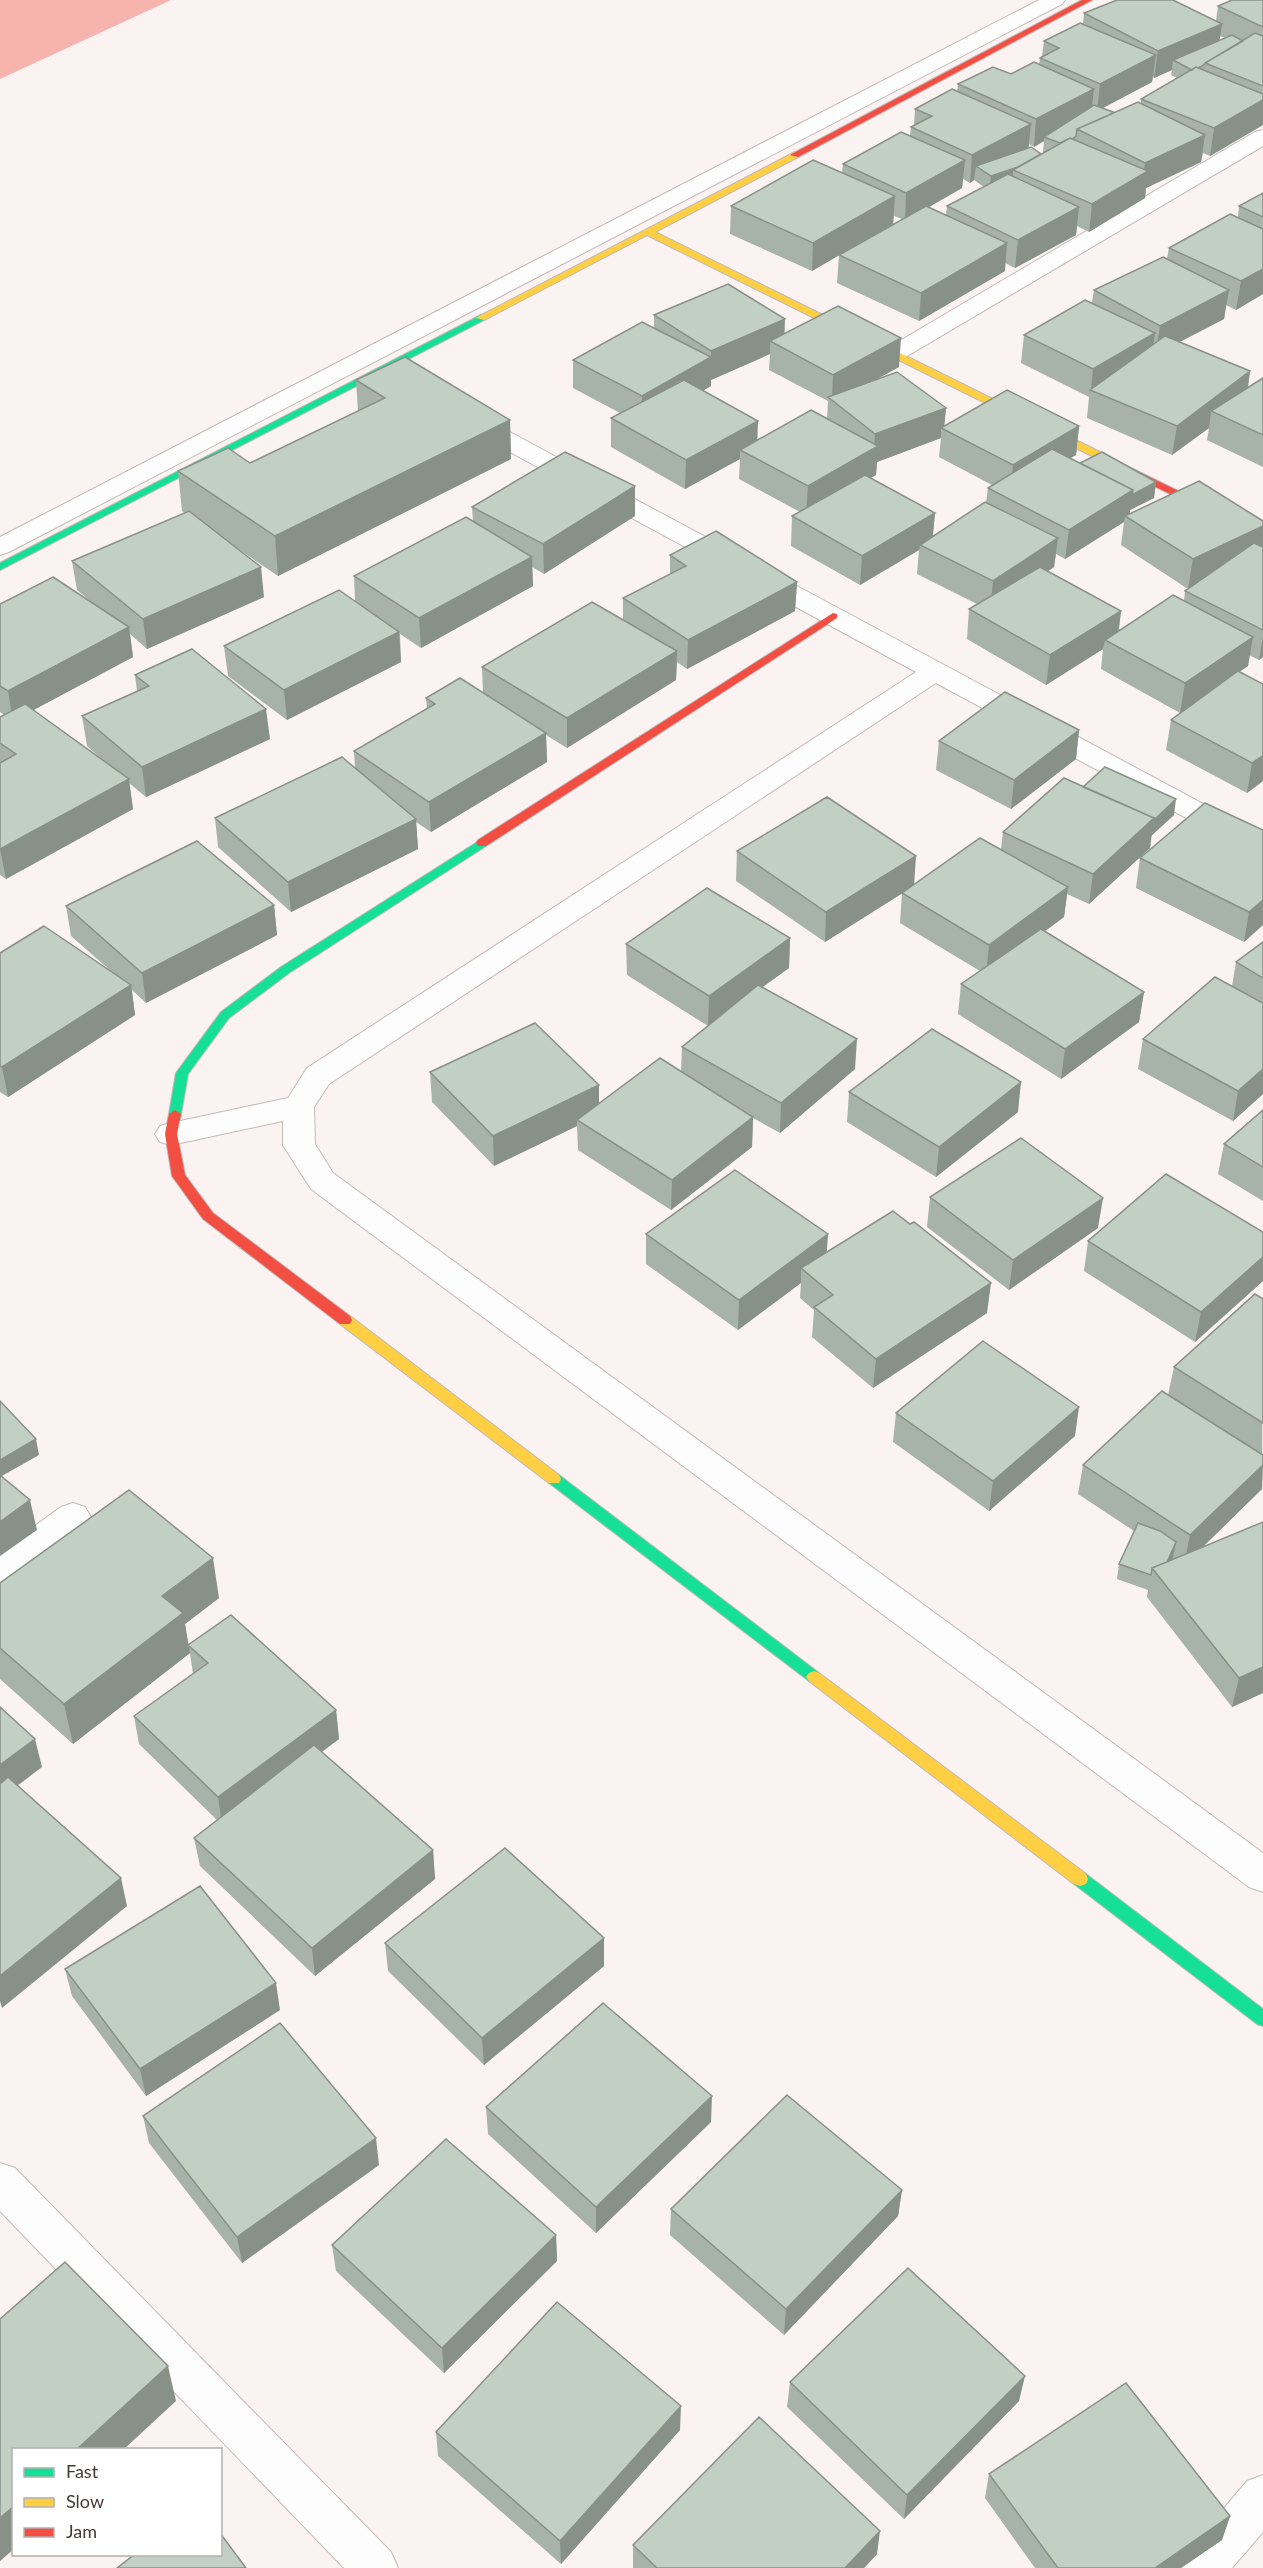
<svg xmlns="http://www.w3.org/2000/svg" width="1263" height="2568" font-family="Lato,sans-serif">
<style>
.water{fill:#f7b3ad}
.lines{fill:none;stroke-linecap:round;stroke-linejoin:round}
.street-casing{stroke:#c2bab9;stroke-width:2}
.fast-casing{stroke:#c2bab9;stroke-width:2}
.slow-casing{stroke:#c2bab9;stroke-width:2}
.jam-casing{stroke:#c2bab9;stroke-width:2}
.street{fill:#fefdfd;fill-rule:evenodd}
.fast{fill:#16e098;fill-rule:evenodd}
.slow{fill:#ffcf43;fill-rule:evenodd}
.jam{fill:#f24e42;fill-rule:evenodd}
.wall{fill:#a7b2a8;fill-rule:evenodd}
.shaded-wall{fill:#889188}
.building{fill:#c2cfc3;stroke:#889188;stroke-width:1.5}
</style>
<rect width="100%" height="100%" fill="#faf3f2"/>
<path class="water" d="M0,0H171L0,79Z"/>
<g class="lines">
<defs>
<path id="street" d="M1039,0H1065L1062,4L9,552L0,555V537Z
M1263,130V146L902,359L894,361L886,359L882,354L886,349L1255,132Z
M471,414L480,416L1263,836V857L1253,854L936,683L329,1084L314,1107L315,1144L333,1173L1263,1853V1892L1249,1887L311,1189L283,1145V1121L171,1145L160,1142L155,1134L160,1126L171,1123L288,1098L307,1068L916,672L462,426L459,421L462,416Z
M73,1503L85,1507L91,1517L85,1527L13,1580L0,1584V1551L61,1507Z
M0,2163L15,2168L391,2552L398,2568H344L0,2211Z
M1263,2475V2532L1232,2568H1180L1187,2552L1247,2481Z"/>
<path id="fast" d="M481,315L486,318L484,320L0,570V563Z
M482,839L486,840L488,843L486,846L289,973L229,1018L188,1074L181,1114L180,1117H170L169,1114L176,1073L221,1012L281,967Z
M554,1473L559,1475L819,1673L822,1677L819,1681L814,1683L809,1681L549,1483L547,1479L549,1475Z
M1080,1872L1086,1874L1263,2009V2026L1257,2024L1074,1884L1072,1879L1074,1874Z"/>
<path id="slow" d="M795,152L798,153V157L655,232L1104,454V458H1096L647,235L484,320L476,318Z
M345,1315L350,1316L559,1475L561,1479L559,1483H549L340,1324L338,1320L340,1316Z
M814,1671L819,1673L1086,1874L1088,1879L1086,1884L1080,1886L1074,1884L809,1681L806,1677L809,1673Z"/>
<path id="jam" d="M1082,0H1092L798,157L790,155Z
M1100,453L1263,532V539L1096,458V454Z
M833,613L837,614V618L486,846H478L476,843L478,840Z
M175,1110L181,1114L177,1134L185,1175L213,1213L350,1316L352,1320L350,1324H340L203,1219L172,1176L165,1134L169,1114Z"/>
</defs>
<use href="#street" class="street-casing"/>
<use href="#fast" class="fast-casing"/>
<use href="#slow" class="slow-casing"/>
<use href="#jam" class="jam-casing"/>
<use href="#street" class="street"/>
<use href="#fast" class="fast"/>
<use href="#slow" class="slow"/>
<use href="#jam" class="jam"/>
</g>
<path class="wall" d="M1263,0V125L1210,156L1203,153L1201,162L1146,188L1145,198L1089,232L1077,226L1076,235L1015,268L1005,263V271L919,321L837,283L839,255L812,271L730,234L731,206L842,172L843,164L910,136L911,127L914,126L915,109L957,92L958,84L1011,74L1039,64L1040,58L1042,56L1044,41L1083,24L1084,13L1216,21L1218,6ZM1220,36L1225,38L1219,40ZM1172,70L1171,75L1177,78L1141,99V103L1113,113L1103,108L1152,82L1153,77L1154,78ZM1044,141L1043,152H1044L1041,154L1029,147V144L1034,147ZM963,179L970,183L974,180L984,187L947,206L946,215L928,207L962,188ZM894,216L902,219L865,240L893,224Z
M1263,193V294L1236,310L1226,305L1224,319L1180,342L1250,371L1248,388L1263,378V467L1207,440L1209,428L1172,455L1087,418L1089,397L1021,363L1024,335L1092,303L1094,290L1167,259L1169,248L1238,217L1239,206Z
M654,315L784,334L899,367L875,380L946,408L944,426H1079L1076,455L1070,458L1080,463L1156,482L1154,498L1130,510V514L1263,521V657L1259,660L1249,655L1248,666L1239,672L1263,684V781L1247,793L1166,750L1171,720L1180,713L1101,669L1103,649L1046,685L967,639L969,609L977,604L917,574L919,550L860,585L791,546L792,516L800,512L739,479L740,459L685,489L611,447V418L620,413L573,388V360L654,328ZM770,354L769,370L828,401L827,419L757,440L702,391L711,386V380ZM941,438L939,457L992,485L988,488L986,503L933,536L935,513L870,478L876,475L877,462ZM1124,522L1121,545L1188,589L1185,591L1184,601L1119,630L1121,611L1048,571L1054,567L1056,554L1065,559Z
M356,380L510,420L511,459L278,576L228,542L264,597L147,649L130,634L133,657L33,710L107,764L87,746L82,716L137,691L135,675L270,739L146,797L129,783L133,809L6,879L0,875V717L4,715L0,712V604H94L77,590L72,561L185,513L182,511L178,471L250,463L358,412Z
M635,486V516L544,574L532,567L533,586L421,648L400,634L401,662L287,720L228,676L224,646L355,601L354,576L473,521L472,507Z
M670,555L797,582L795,611L687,669L677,662L676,680L567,748L546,735L547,762L431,832L416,822L418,849L291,912L218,847L215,818L355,768L354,751L427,709L426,698L483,693L482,667L623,620V598L670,574Z
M1079,730L1076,759L1011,809L936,770L939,741Z
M1083,787L1174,815L1151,836L1150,848L1089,904L1067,894L1064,917L1045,931L1144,992L1139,1022L1061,1079L958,1014L961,984L980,971L900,923L902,893L825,942L736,881L737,851L914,884L1001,849L1003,832Z
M1263,830V925L1244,942L1136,888L1140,858Z
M274,905L277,935L146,1003L132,990L135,1015L8,1097L0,1092V953L111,971L71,936L66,906Z
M790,938L789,968L763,987L855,1069L780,1133L753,1118L752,1147L671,1210L578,1150L577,1126L494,1166L432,1102L430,1072L599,1085V1104L681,1072L682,1047L708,1026L627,975L626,944Z
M1263,942V1094L1233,1121L1138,1069L1143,1039L1232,986L1236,962Z
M849,1092L1018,1112L936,1177L847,1122Z
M1263,1110V1201L1218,1174L1224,1144Z
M930,1197L1098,1228L1009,1290L927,1227Z
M1263,1232V1281L1195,1342L1084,1271L1088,1241Z
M646,1234H828L826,1253L987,1313L873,1388L812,1337L814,1310L800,1298L801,1283L738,1330L646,1264Z
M1263,1299L1262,1489L1203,1547L1263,1693L1232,1707L1147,1597L1148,1590L1117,1579L1119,1564L1134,1531L1078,1494L1083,1465L1168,1395L1174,1367Z
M896,1413L1075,1436L989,1511L893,1442Z
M0,1583L219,1598L185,1624L188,1645L336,1710L339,1739L322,1752L433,1850L435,1879L315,1976L200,1866L194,1838L217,1820L139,1744L134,1716L193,1674L190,1653L73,1744L0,1679Z
M604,1938V1966L484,2065L388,1971L385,1943Z
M65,1969L280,2010L146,2096L72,1996Z
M486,2107L711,2122L596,2233L488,2134Z
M143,2116L379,2165L242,2263L149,2143Z
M902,2190L898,2216L784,2335L670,2235L671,2209Z
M556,2235L557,2261L444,2373L336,2271L332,2245Z
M790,2382L1019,2401L904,2519L787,2407Z
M680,2430L561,2564L438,2456L436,2432Z
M989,2474L1230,2516L1222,2540L1181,2568H1035L985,2498Z
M633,2545L877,2554L864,2568H633Z"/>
<path class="shaded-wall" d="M1222,24L1218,51L1173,60L1172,70L1154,78L1158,51Z
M1156,55L1152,82L1097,111L1100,84Z
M1094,89L1091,116L1044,137V141L1034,147L1036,119Z
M1263,100V125L1210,156L1214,128Z
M1031,124L1028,151L976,166L974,180L970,183L972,155Z
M1205,135L1201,162L1146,188L1145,198L1089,232L1092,204L1143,174L1145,163Z
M1046,157L1013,170L1012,183L989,191L991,176Z
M965,160L962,188L905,221L906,193Z
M895,196L893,224L812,271L813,243Z
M1079,207L1076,235L1015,268L1018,240Z
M1007,243L1005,271L919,321L921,293Z
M1263,269V294L1236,310L1241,281Z
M1229,290L1224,319L1156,354L1160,326Z
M785,319L784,348L770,341V354L711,380V386L642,425V396L711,357V351Z
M1155,333L1151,362L1091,390L1093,369Z
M901,338L899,367L835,402L832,400L833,375Z
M1250,371L1246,400L1211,411L1209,428L1172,455L1177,426Z
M946,408L944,429L941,428V438L877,462L876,475L806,515L808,486L874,448L875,434Z
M510,420L511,459L278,576L275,536Z
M758,421L757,450H740V459L685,489L686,460Z
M1079,426L1076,455L1010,494L1013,465Z
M1156,482L1154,498L1130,510L1129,519L1125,516L1124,522L1065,559L1069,530L1133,490Z
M635,486V516L544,574L543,544Z
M935,513L932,542L920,545L919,550L860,585L862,556Z
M1263,526V549L1188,589L1193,559Z
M1058,538L1054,567L990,611L993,581Z
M532,557L533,586L421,648L419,618Z
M261,567L264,597L147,649L143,619Z
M797,582L795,611L687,669L688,640Z
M1121,611L1117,641L1105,640L1103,649L1046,685L1050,655Z
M129,627L133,657L13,721L8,691Z
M399,632L401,662L287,720L284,690Z
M1263,636V657L1259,660Z
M1253,637L1248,666L1180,713L1185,683Z
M677,651L676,680L567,748V718Z
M266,709L270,739L146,797L142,767Z
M1079,730L1076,759L1011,809L1014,780Z
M546,733L547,762L431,832L429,802Z
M1263,756V781L1247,793L1252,763Z
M129,779L133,809L6,879L0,849Z
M1176,799L1174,815L1151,836L1154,820Z
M1154,818L1150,848L1089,904L1093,874Z
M416,819L418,849L291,912L288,882Z
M916,856L914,886L825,942L826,912Z
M1068,887L1064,917L986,975L989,945Z
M1263,900V925L1244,942L1249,912Z
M274,905L277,935L146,1003L142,973Z
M790,938L789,968L708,1026L709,996Z
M131,985L135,1015L8,1097L2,1067Z
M1144,992L1139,1022L1061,1079L1065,1049Z
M857,1039L855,1069L780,1133L781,1103Z
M1263,1069V1094L1233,1121L1238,1091Z
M1021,1082L1018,1112L936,1177L939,1147Z
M599,1085V1115L577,1120V1126L494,1166L493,1136Z
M753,1117L752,1147L671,1210L672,1180Z
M1103,1198L1098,1228L1009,1290L1013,1260Z
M828,1234L826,1264L801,1268V1283L738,1330L739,1300Z
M1263,1257V1281L1195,1342L1201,1312Z
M991,1283L987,1313L873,1388L876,1359Z
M1079,1407L1075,1436L989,1511L993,1481Z
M36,1439L39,1455L0,1477V1460Z
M1263,1465L1262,1489L1184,1565L1190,1535Z
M30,1500L37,1530L0,1556V1522Z
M1176,1542L1173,1557L1162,1580L1159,1577Z
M213,1558L219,1598L185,1624L190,1653L73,1744L64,1704L162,1596Z
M1263,1667V1693L1232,1707L1239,1678Z
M336,1710L339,1739L222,1825L218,1797Z
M35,1739L42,1767L0,1799V1765Z
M433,1850L435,1879L315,1976L312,1948Z
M121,1878L127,1906L2,2008L0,2001V1976Z
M604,1938V1966L484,2065L482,2038Z
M276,1983L280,2010L146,2096L140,2069Z
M712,2096L711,2122L596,2233V2207Z
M376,2138L379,2165L242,2263L237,2237Z
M902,2190L898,2216L784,2335L786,2309Z
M556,2235L557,2261L444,2373L442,2348Z
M168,2366L176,2401L123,2450H76Z
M1025,2376L1019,2401L904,2519L907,2495Z
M681,2406L680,2430L561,2564L560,2541Z
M14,2506V2549L0,2561V2518Z
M1230,2516L1222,2540L1181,2568H1155Z
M880,2531L877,2554L864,2568H845Z"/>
<path class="building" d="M1117,0H1173L1222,24L1158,51L1084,13Z
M1232,0H1263V27L1218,6Z
M1080,23L1156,55L1100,84L1040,58L1059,48L1044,41Z
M1255,33L1263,36V86L1205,63Z
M1232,35L1243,41L1205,63L1204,65L1198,68L1196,67L1192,70L1173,60Z
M1034,62L1094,89L1036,119L958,84L993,67L1011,74Z
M1196,67L1263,94V100L1214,128L1141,99Z
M952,89L1031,124L972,155L911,127L932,116L915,109Z
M1138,102L1205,135L1145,163L1077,129Z
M1094,105L1113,112L1107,116L1077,129L1076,136L1072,139L1070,138L1060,143L1044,137Z
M901,132L965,160L906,193L843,164Z
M1070,138L1148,171L1092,204L1013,170Z
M1031,147L1041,154L1018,167L991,176L976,166Z
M813,160L895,196L813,243L731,206Z
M1008,174L1079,207L1018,240L947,206Z
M1263,193V217L1239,206Z
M926,206L1007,243L921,293L839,255Z
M1230,214L1263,229V269L1241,281L1169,248Z
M1163,257L1229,290L1160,326L1094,290Z
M728,284L785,319L711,351L654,315Z
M1085,300L1155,333L1093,369L1024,335Z
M838,306L901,338L833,375L770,341Z
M642,322L711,357L642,396L573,360Z
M1165,336L1250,371L1177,426L1090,390Z
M405,357L510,420L275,536L178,471L228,448L250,463L385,398L356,380Z
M897,372L946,408L875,434L828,397Z
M1263,378V435L1211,411Z
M684,380L758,421L686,460L611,418Z
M1007,390L1079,426L1013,465L941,428Z
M811,410L878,446L808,486L740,450Z
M1052,449L1133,490L1069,530L988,488Z
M565,452L635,486L543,544L472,507Z
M1102,452L1156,482L1132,495L1133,490L1080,463Z
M865,475L935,513L862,556L792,516Z
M1199,481L1263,521V526L1193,559L1125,516Z
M985,502L1058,538L993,581L920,545Z
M189,511L261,567L143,619L72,561Z
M466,517L532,557L419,618L354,576Z
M716,531L797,582L688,640L623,598L686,566L670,555Z
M1254,543L1263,547V630L1185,591Z
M1040,567L1121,611L1050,655L969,609Z
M53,577L129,627L8,691L0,686V604Z
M339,590L399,632L284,690L224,646Z
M1173,595L1253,637L1185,683L1105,640Z
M592,602L677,651L567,718L482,667Z
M192,649L266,709L142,767L82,716L149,686L135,675Z
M1238,671L1263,684V756L1252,763L1171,720Z
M460,678L546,733L429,802L354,751L435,704L426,698Z
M1005,692L1079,730L1014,780L939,741Z
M25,704L129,779L0,849V763L16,754L0,743V717Z
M342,757L416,819L288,882L215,818Z
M1105,767L1176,799L1154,820V818L1083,787Z
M1064,778L1154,818L1093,874L1003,832Z
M827,797L916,856L826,912L737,851Z
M1205,803L1263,830V900L1249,912L1140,858Z
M980,838L1068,887L989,945L902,893Z
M197,841L274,905L142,973L66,906Z
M707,888L790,938L709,996L626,944Z
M44,926L131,985L2,1067L0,1066V953Z
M1041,929L1144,992L1065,1049L961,984Z
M1263,942V978L1236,962Z
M1215,977L1263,1003V1069L1238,1091L1143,1039Z
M758,985L857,1039L781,1103L682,1047Z
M535,1023L599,1085L493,1136L430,1072Z
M932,1029L1021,1082L939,1147L849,1092Z
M660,1058L753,1117L672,1180L577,1120Z
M1263,1110V1167L1224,1144Z
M1021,1138L1103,1198L1013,1260L930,1197Z
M735,1170L828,1234L739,1300L646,1234Z
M1166,1174L1263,1232V1257L1201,1312L1088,1241Z
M893,1211L910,1224L914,1222L991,1283L876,1359L814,1307L833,1295L801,1268Z
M1255,1294L1263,1299V1423L1174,1367Z
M983,1341L1079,1407L993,1481L896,1413Z
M1162,1391L1263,1455V1465L1190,1535L1083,1465Z
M0,1401L36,1439L0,1460Z
M0,1475L30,1500L0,1522Z
M129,1490L213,1558L162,1596L183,1613L64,1704L0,1648V1583Z
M1263,1522V1667L1239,1678L1152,1568Z
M1138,1523L1160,1531L1176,1542L1167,1562L1152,1568L1151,1575L1119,1564Z
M231,1615L336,1710L218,1797L134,1716L208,1663L188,1645Z
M0,1707L35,1739L0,1765Z
M314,1745L433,1850L312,1948L194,1838Z
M8,1777L121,1878L0,1976V1784Z
M505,1848L604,1938L482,2038L385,1943Z
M200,1886L276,1983L140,2069L65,1969Z
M603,2003L712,2096L596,2207L486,2107Z
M280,2023L376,2138L237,2237L143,2116Z
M787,2095L902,2190L786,2309L671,2209Z
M446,2139L556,2235L442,2348L332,2245Z
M65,2262L168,2366L76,2450H14V2506L0,2518V2319Z
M908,2268L1025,2376L907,2495L790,2382Z
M557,2302L681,2406L560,2541L436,2432Z
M1126,2383L1230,2516L1155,2568H1058L989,2474Z
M759,2417L880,2531L845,2568H657L633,2545Z
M220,2533L246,2568H117L135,2554H220Z"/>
<rect x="12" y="2448" width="210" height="108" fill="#ffffff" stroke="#b4b0b0" stroke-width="1.5"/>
<rect x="24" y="2468" width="30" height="9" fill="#16e098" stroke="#b4b0b0" stroke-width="1.5"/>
<text x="66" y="2478" font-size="18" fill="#433a39">Fast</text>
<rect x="24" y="2498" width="30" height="9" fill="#ffcf43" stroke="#b4b0b0" stroke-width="1.5"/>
<text x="66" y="2508" font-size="18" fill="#433a39">Slow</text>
<rect x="24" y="2528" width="30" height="9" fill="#f24e42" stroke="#b4b0b0" stroke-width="1.5"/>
<text x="66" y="2538" font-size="18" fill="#433a39">Jam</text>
</svg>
